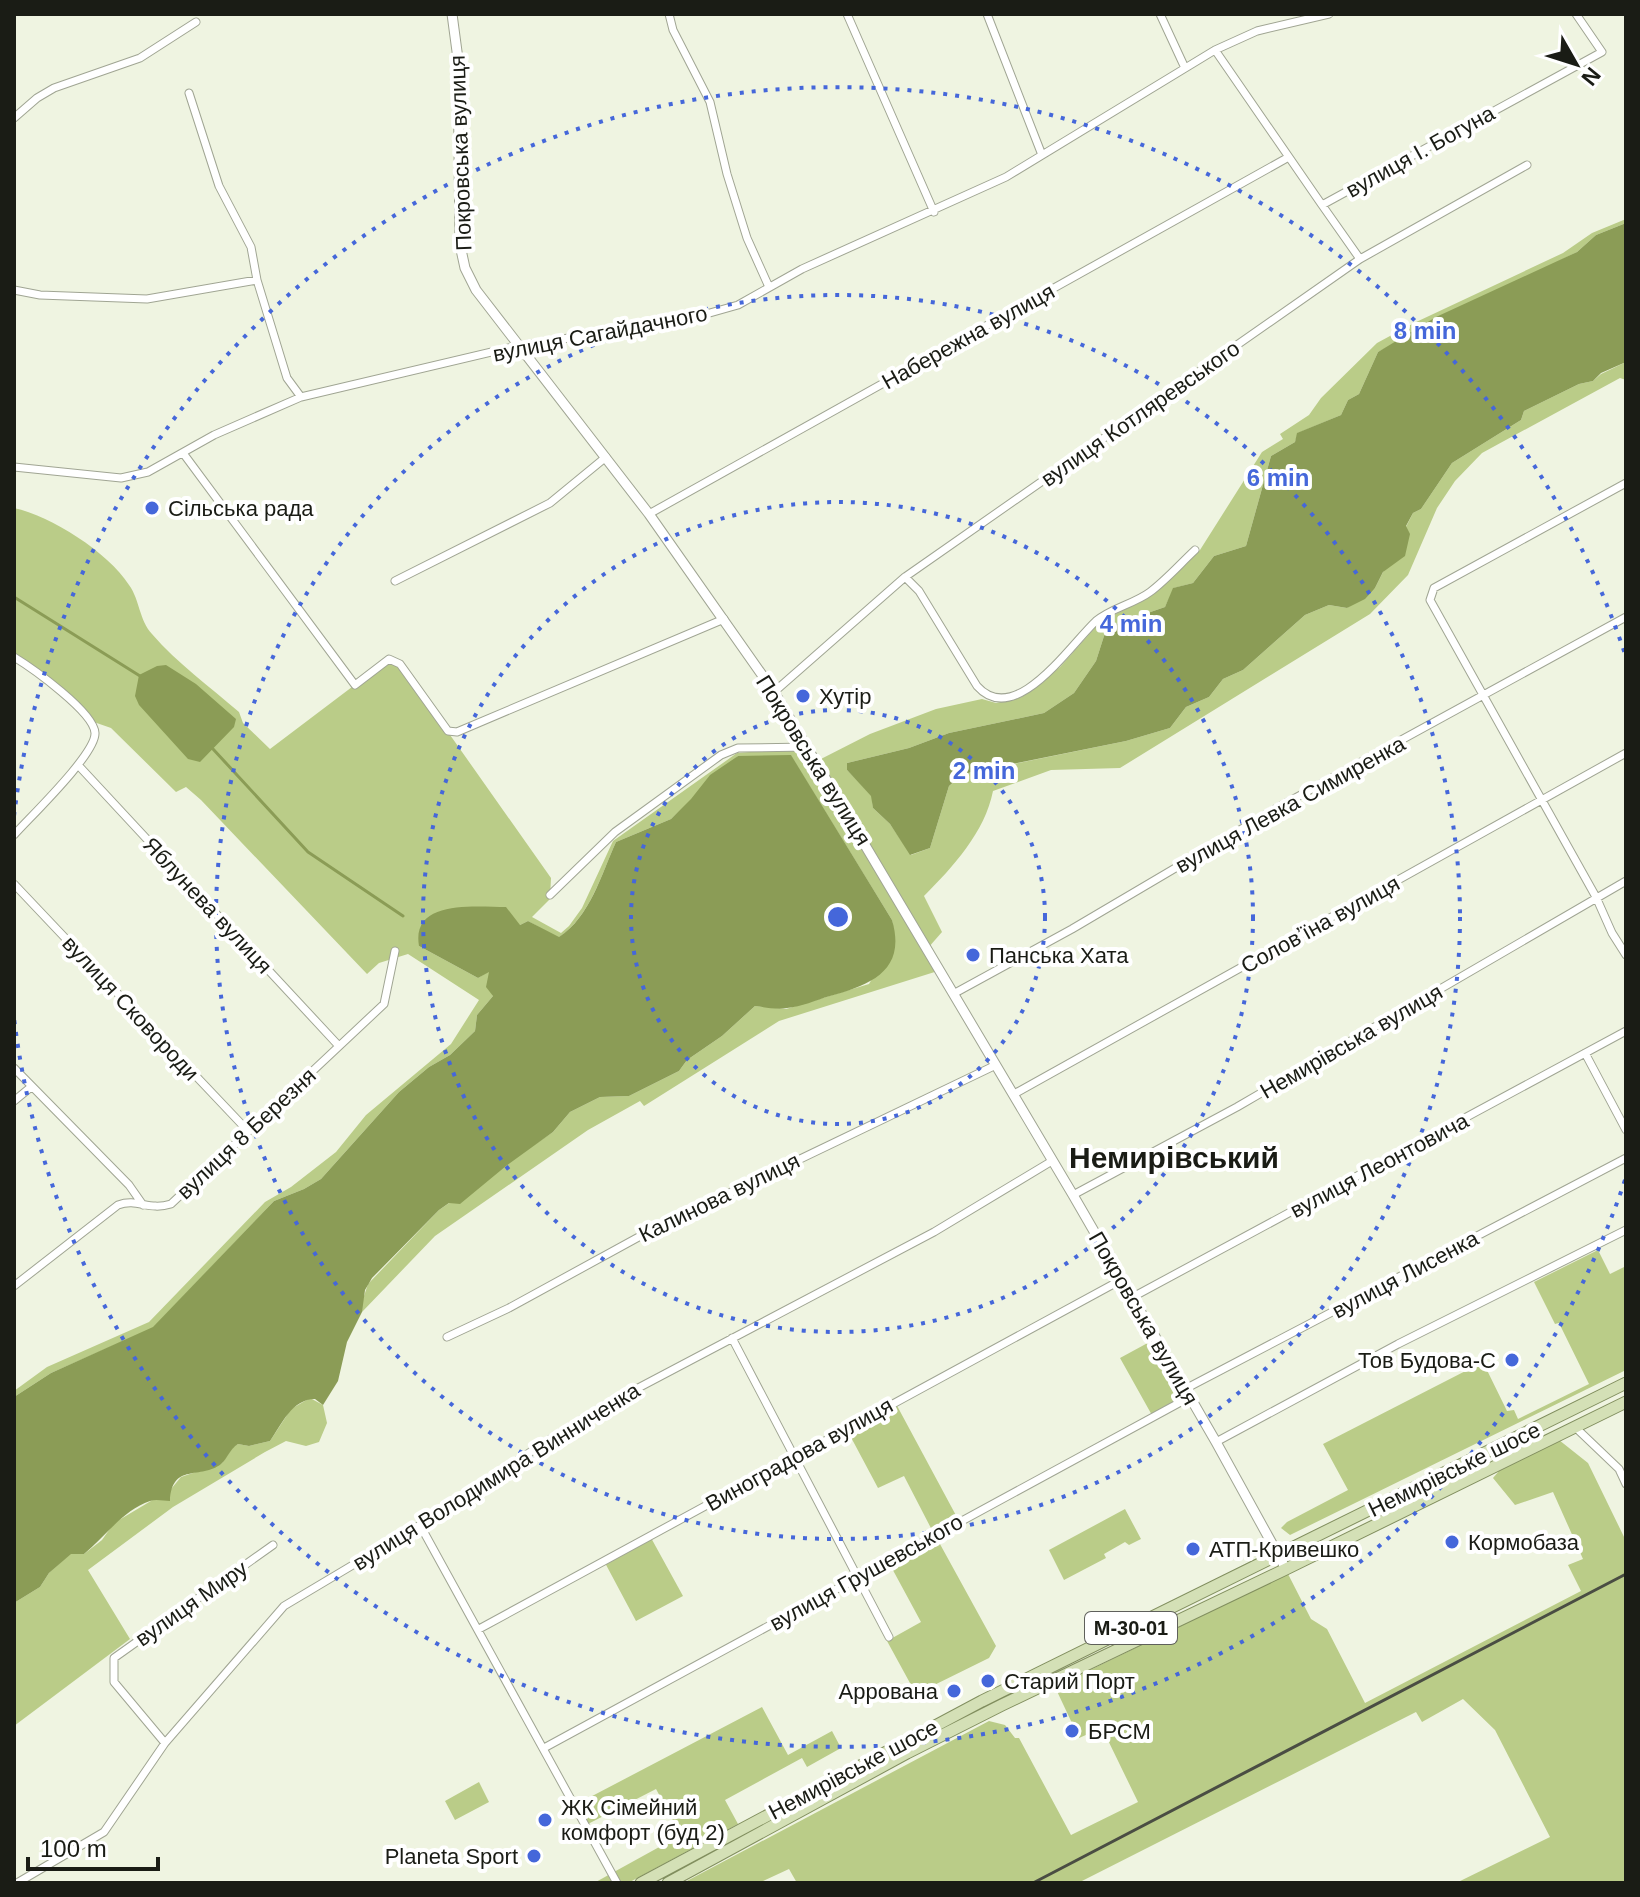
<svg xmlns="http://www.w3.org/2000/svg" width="1640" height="1897" font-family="Arial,sans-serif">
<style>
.green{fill:#bacc88}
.water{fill:#8b9c56}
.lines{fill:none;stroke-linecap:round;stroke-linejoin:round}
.stream{stroke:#8b9c56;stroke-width:3}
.minor-casing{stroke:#a0a593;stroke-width:9}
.tertiary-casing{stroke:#a0a593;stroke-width:11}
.primary-casing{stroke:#818e5e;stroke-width:13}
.minor{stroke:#fff;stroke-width:7}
.tertiary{stroke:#fff;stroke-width:9}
.primary{stroke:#d4e0b6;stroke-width:11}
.rail{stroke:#4a4d43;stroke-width:3}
.ring{fill:none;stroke:#4567da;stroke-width:4;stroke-dasharray:4 8}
.poi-dot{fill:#4567da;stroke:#fff;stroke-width:3}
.labels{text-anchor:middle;stroke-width:8;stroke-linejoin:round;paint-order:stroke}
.shield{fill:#fff;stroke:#5f605b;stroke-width:2}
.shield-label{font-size:20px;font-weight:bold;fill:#1a1c15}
.street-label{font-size:22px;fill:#1a1c15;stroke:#fff}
.poi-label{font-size:22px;fill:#1a1c15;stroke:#fff;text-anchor:start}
.district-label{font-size:30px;font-weight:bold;fill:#1a1c15;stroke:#fff}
.centre{fill:#4567da;stroke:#fff;stroke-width:4}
.ring-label{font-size:24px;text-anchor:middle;font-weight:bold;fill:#4567da;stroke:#fff;stroke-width:8;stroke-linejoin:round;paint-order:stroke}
</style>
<rect width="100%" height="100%" fill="#eff4e1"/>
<path class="green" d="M1626,219V223L1596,235L1577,252L1378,352L1359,394L1348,400L1341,415L1298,433L1295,442L1271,456L1246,546L1214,556L1193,583L1174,588L1165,607L1110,626L1104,636L1096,661L1074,693L1044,713L949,733L909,748L847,763V770L872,796L873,808L890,824L911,855L930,848L949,786L964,774L1126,741L1170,728L1186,707L1209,697L1223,679L1243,670L1305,615L1329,605L1347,608L1375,588L1413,513L1421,509L1452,463L1521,420L1524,411L1579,384L1593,381L1601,374L1626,362V380L1620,378L1482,453L1455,481L1437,508L1408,575L1370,614L1120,768L1051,770L993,791C985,832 953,867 924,896L942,932L928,948L941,970L779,1021L644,1106L640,1101L588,1130L435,1236L362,1312V1302L368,1284L439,1210L553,1132L570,1112L600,1097L629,1096L679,1071L687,1060L722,1036L755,1006L786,1009L869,984L895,940L892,920L791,756H738L671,819L616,842C601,875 590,917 558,938L528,921L520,925L419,946L478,978L489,971V983L493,996L477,1015L475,1031L450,1055L429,1067L399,1092L321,1179L304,1189L274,1201L153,1328L51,1373L14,1397V1391L47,1367L149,1322L265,1202L291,1187L336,1152L366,1115L451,1044L479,1000L408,954L379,963L367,974L201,800L186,787L176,792L111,728L91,721L53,684L14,657V508C51,516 108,552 129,585C140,600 139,620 152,634C177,663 210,687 239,712L243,723L270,749L389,659L400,664L551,878L550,899L532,917L561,933L569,926L582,908L613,841L737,753L808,747L817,761L870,734L936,709L982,699L996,703L1022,697L1060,667L1100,622L1151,596L1200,550L1262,452L1283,439L1280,434L1309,415L1321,398L1377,343L1414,323L1563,253L1592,233Z
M1598,1250L1610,1274L1626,1266V1370L1290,1535L1281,1528L1287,1522L1348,1490L1323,1444L1483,1362L1507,1411L1514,1410L1518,1419L1589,1384L1559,1323L1555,1324L1534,1282Z
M1155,1339L1190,1397L1153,1417L1120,1358Z
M310,1398L323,1405L327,1423L319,1442L306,1446L286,1441L265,1452L173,1507L88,1570L130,1639L14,1726V1603L40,1587L49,1573L71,1553L84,1554L102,1540L114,1523L171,1489L181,1477L222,1463L233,1447L238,1444L249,1446L270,1441L291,1409Z
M895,1402L959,1521L935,1535L996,1646L989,1658L916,1694L887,1641L921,1622L888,1561L934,1534L904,1476L878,1488L846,1428Z
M1559,1440L1588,1463L1626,1541V1883H1456L1550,1837L1495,1730L1463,1699L1422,1722L1416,1712L1078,1883H797L789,1869L759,1883H683L989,1721L1005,1725L1015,1738H1019L1071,1835L1138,1802L1102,1728L1079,1738L1055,1687L1288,1574L1311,1619L1327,1629L1365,1703L1581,1591L1568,1565L1583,1559L1553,1492L1515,1505L1493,1478L1499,1471Z
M1125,1509L1141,1539L1129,1545L1125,1542L1104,1554L1106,1558L1064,1580L1049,1550Z
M650,1536L683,1596L636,1621L604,1561Z
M762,1707L788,1755L832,1731L841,1748L807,1767L802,1758L725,1800L738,1824L628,1883H594L681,1835L656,1789L586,1825L575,1805Z
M479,1782L489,1802L455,1820L445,1801Z"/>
<path class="water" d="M1626,223V362L1601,373L1593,381L1579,384L1524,411L1521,420L1452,463L1421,509L1413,513L1406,526L1410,534L1405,556L1383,572L1375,588L1365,599L1347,608L1329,605L1305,615L1243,670L1223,679L1209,697L1186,707L1170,728L1126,741L963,774L949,786L930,848L910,855L890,824L873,808L871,796L847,770V763L909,748L949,733L1044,713L1074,693L1096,661L1104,636L1110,626L1165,607L1173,588L1193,583L1214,556L1246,546L1271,456L1295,442L1297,433L1341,415L1348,400L1359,394L1378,352L1436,317L1577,252L1596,235Z
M166,665L196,684L236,719L234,727L200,762L188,759L139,705L135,696L139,675L157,666Z
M791,755L892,920C907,971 870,985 830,996C816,1000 801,1007 787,1008C777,1010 765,1007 755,1006L722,1036L687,1060L679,1071L629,1096L600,1097L570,1112L553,1132L506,1166L460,1204L449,1203L439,1210L372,1278L365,1290L362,1312L347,1342L338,1381L323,1405L315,1399C292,1399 282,1424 270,1441L249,1446L238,1444C229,1450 228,1458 221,1464C201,1480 172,1462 170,1501C164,1501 156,1499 150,1501C123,1510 105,1537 84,1554H71L49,1573L40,1587L14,1603V1397L51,1373L153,1327L274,1201L304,1189L321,1179L399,1092L429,1067L450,1055L475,1031L477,1015L493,996L486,987L489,972L478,978L419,946C411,899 475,907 506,907L520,925L528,921L559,937C590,917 601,875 616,842L671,819L691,799L710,775L738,756Z"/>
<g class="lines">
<path class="stream" d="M14,597L140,676
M213,749L308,852L403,916"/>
<defs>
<path id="minor" d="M669,14L673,30L710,102L727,174L747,238L769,287
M847,14L934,212
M987,14L1042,155
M1160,14L1185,68
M1215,50L1322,205L1602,52L1576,14
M189,93L219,186L251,247L257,280
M14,118L37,98L54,88L140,58L196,22
M1322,205L1360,259
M14,290L40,295L147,299L257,280L287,378L301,397
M183,453L355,685L389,659L400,664L448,731L457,732L724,619
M14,467L121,478L148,472L214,435L301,397L517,346L685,320L738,305L802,269L1006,177L1215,50L1257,31L1329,14
M1626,483L1434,588L1430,600L1596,897L1612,933L1626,955
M649,514L1287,158
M905,577L919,591L977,686C1015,729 1070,645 1096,621C1111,608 1134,604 1150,592C1166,580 1180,564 1195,550
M395,581L550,503L606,457
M14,657C32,668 94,712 95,733C96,754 30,817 14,835
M774,692L905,577L1360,259L1527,165
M78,765L338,1045
M14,884L248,1131
M550,895L615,832L721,755L738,748L808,747
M955,993L1072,929L1277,808L1626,617
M1585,1053L1626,1130
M14,1068L129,1185L143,1205
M1014,1094L1626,753
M14,1101L31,1087
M1073,1195L1237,1107L1626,881
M14,1286L118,1205C138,1198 148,1211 171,1204L384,1004L395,951
M1131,1298L1626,1031
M447,1337L509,1308L646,1233L996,1065
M732,1338L889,1637
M1185,1389L1626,1158
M1575,1427L1619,1469L1626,1484
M1216,1442L1398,1344L1626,1230
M420,1525L617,1883
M479,1629L1121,1280
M165,1743L114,1682V1658L273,1545
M544,1748L1190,1397
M17,1883L104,1832L165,1743L284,1606L420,1525L544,1443L604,1406L934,1232L1052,1161"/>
<path id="tertiary" d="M452,14L458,59L460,245L465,268L476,290L649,514L774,692L1073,1195L1216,1442L1286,1569"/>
<path id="primary" d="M641,1883L982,1701L1626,1383
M668,1883L907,1753L1002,1705L1286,1569L1626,1402"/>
</defs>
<use href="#minor" class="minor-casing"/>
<use href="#tertiary" class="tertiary-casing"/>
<use href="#primary" class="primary-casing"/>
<use href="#minor" class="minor"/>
<use href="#tertiary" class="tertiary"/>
<use href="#primary" class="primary"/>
<path class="rail" d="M1033,1883L1626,1574"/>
</g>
<g class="ring">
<circle cx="838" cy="917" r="207"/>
<circle cx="838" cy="917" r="415"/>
<circle cx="838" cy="917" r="622"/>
<path d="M1625 1180A830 830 0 0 1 14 1018M14 816A830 830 0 0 1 1625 654"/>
</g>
<g class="poi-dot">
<circle cx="152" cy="508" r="8"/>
<circle cx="803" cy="696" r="8"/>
<circle cx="973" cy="955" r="8"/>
<circle cx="1512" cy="1360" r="8"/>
<circle cx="1452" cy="1542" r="8"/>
<circle cx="1193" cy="1549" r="8"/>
<circle cx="988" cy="1681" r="8"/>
<circle cx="954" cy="1691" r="8"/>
<circle cx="1072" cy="1731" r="8"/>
<circle cx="545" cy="1820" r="8"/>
<circle cx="534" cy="1856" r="8"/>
</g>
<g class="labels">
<rect class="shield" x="1085" y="1612" width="92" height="32" rx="6"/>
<g class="shield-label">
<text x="1131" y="1635">М-30-01</text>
</g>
<g class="street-label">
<text transform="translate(1420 151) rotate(-29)" y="8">вулиця І. Богуна</text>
<text transform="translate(460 153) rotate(-92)" y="8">Покровська вулиця</text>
<text transform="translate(600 333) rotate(-11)" y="8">вулиця Сагайдачного</text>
<text transform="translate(968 336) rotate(-29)" y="8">Набережна вулиця</text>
<text transform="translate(1140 413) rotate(-35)" y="8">вулиця Котляревського</text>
<text transform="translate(814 760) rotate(58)" y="8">Покровська вулиця</text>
<text transform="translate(1290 804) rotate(-29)" y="8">вулиця Левка Симиренка</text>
<text transform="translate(208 905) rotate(47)" y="8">Яблунева вулиця</text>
<text transform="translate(1320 924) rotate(-29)" y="8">Соловʼїна вулиця</text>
<text transform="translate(131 1008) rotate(47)" y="8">вулиця Сковороди</text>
<text transform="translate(1351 1041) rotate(-30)" y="8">Немирівська вулиця</text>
<text transform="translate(246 1133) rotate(-43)" y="8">вулиця 8 Березня</text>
<text transform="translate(1379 1165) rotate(-28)" y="8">вулиця Леонтовича</text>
<text transform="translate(719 1197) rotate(-26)" y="8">Калинова вулиця</text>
<text transform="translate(1405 1274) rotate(-28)" y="8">вулиця Лисенка</text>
<text transform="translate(1144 1318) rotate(60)" y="8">Покровська вулиця</text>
<text transform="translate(799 1454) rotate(-29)" y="8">Виноградова вулиця</text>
<text transform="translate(1454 1469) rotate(-26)" y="8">Немирівське шосе</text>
<text transform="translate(496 1476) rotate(-32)" y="8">вулиця Володимира Винниченка</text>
<text transform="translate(866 1572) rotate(-29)" y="8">вулиця Грушевського</text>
<text transform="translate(191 1603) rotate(-35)" y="8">вулиця Миру</text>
<text transform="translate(853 1769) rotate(-28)" y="8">Немирівське шосе</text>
</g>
<g class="poi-label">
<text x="168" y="516">Сільська рада</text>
<text x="819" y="704">Хутір</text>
<text x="989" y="963">Панська Хата</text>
<text x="1496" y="1368" text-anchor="end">Тов Будова-С</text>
<text x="1468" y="1550">Кормобаза</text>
<text x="1209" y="1557">АТП-Кривешко</text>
<text x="1004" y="1689">Старий Порт</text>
<text x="938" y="1699" text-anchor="end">Аррована</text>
<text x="1088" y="1739">БРСМ</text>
<text x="561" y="1815">ЖК Сімейний<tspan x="561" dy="25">комфорт (буд 2)</tspan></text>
<text x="518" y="1864" text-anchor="end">Planeta Sport</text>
</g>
<g class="district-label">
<text x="1174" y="1168">Немирівський</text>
</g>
</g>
<circle cx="838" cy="917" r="12" class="centre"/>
<g class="ring-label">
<text x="1425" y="339">8 min</text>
<text x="1278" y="486">6 min</text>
<text x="1131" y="632">4 min</text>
<text x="984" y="779">2 min</text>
</g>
<rect width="1640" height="1897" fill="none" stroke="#1a1c15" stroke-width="32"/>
<g transform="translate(1576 64) rotate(129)" stroke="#ffffff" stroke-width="6" paint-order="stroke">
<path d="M0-6L14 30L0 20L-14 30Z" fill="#1a1c15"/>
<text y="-12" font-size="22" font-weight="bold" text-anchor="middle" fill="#1a1c15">N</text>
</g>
<path d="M28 1857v12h130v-12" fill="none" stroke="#1a1c15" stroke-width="4"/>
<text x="40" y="1857" font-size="24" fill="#1a1c15" stroke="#ffffff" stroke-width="6" paint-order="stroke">100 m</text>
</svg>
